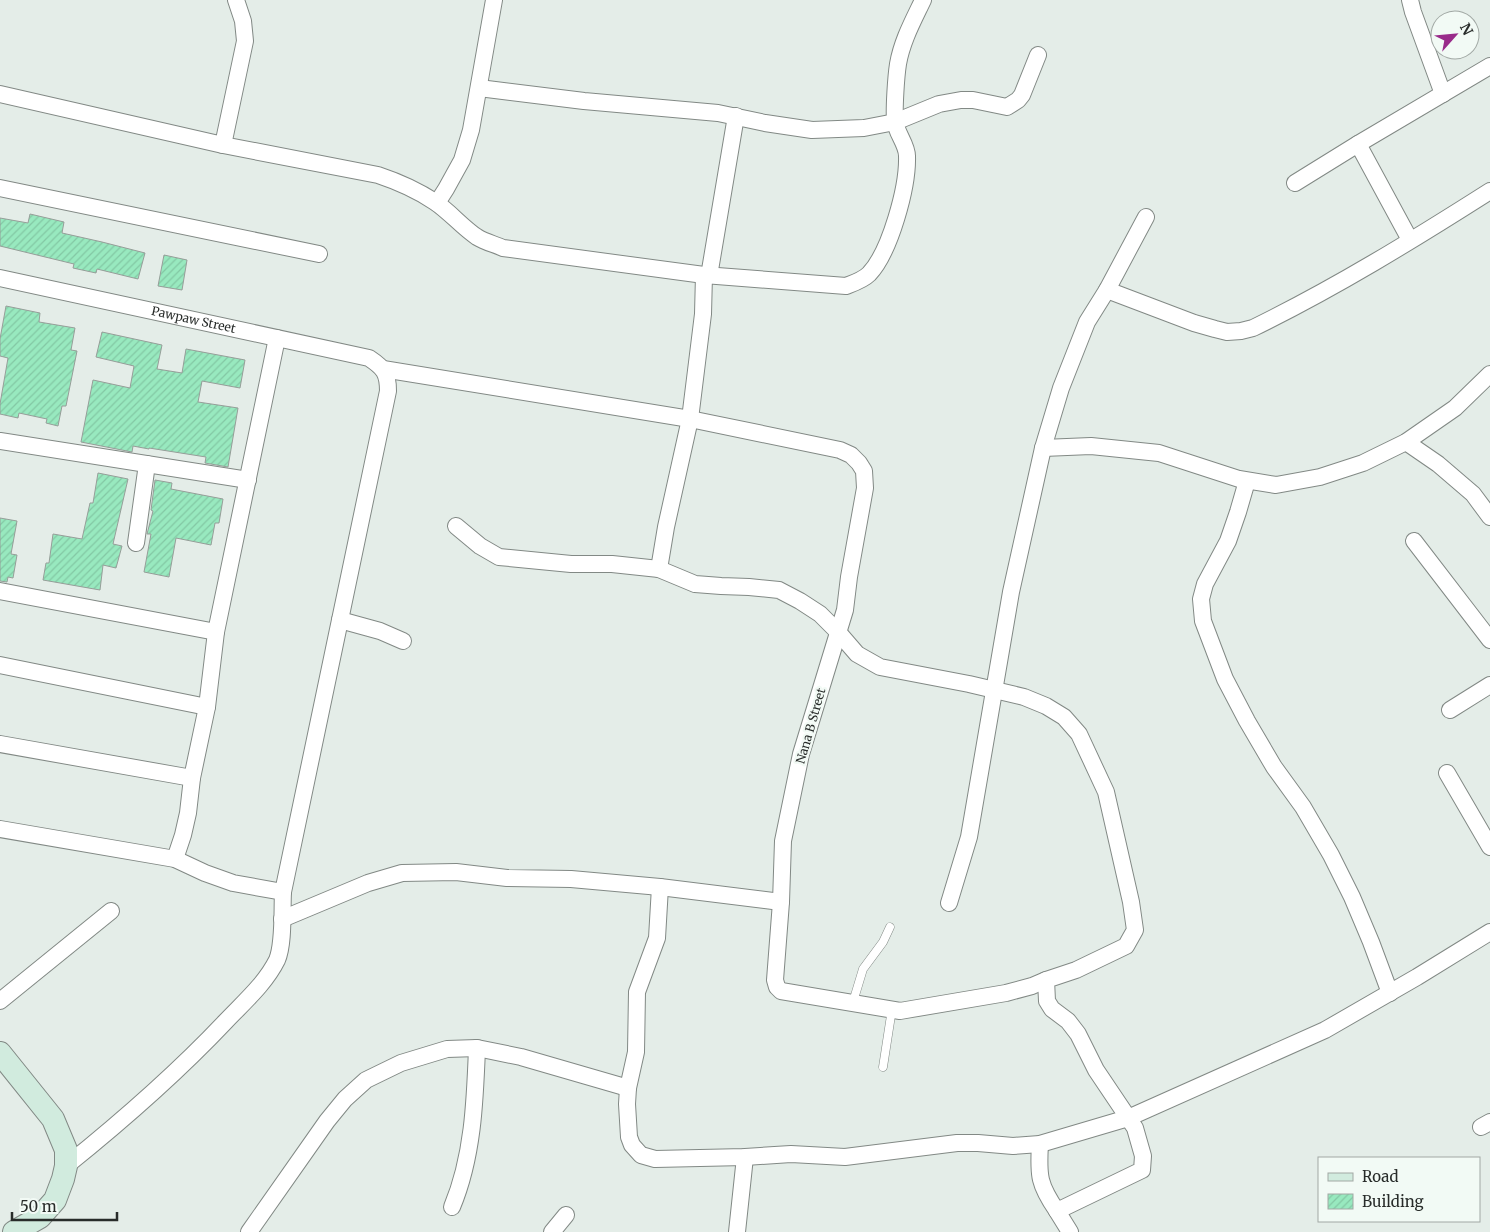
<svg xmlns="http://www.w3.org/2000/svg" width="1490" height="1232" font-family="Merriweather,serif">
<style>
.building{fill:url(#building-hatch);stroke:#969e99}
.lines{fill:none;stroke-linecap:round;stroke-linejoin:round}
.lane-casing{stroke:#828985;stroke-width:9}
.street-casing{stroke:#828985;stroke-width:18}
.secondary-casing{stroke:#828985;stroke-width:24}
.lane{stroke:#fff;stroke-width:8}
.street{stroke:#fff;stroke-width:16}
.secondary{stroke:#d1ebde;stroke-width:22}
.labels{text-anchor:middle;stroke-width:4.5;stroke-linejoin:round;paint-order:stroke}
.street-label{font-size:12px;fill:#282c2a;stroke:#f2faf5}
</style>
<defs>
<pattern id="building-hatch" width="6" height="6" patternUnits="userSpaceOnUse" patternTransform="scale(1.25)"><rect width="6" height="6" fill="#98e9bf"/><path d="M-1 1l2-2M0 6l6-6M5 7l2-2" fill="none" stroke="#83c8a4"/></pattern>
</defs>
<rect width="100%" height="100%" fill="#e4ede8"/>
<path class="building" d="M30,214L64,222L62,233L102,242L145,253L138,279L97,269L96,273L73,268L74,264L0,246V218L28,223Z
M164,255L187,260L182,290L158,286Z
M6,306L40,313L39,322L75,328L71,350L77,351L66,406H62L58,426L46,423L47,419L19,413L18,418L0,414V404L8,358L0,356V339Z
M102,332L162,345L157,369L182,373L186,349L245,360L240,388L202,381L198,402L238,408L228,467L205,463L206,457L149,448V449L133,446L132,452L81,442L93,380L130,388L134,366L96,357Z
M98,473L128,479L113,544L122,546L116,568L103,565L100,590L43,580L46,563H49L53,534L82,539L90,503H93Z
M155,480L172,483L171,489L223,499L219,523H215L211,545L176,538L169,577L144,572L151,534H147L153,511L151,510Z
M0,518L17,521L11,554L17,555L13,578L8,577L7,582L0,581Z"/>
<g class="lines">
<defs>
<path id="lane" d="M853,1002L863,969L883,942L890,927
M883,1067L892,1009"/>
<g id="street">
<path d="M1410,0L1413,12L1443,94"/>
<path d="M479,88L584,101L718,113L765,123L812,130L864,128L895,122L939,104L961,100H973L1007,107L1018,100L1022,95L1038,55"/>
<path d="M0,94L223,145L378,175C399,182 417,190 435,202C450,212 462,227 477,237C485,242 494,244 503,248L704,275L846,286C854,283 863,280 869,274C890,252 908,187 907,156C907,144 896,133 895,121C894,108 896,77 898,64C902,41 913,21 923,0"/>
<path d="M1358,144L1410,240"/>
<path d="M223,145L245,41L243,21L236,0"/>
<path d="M1295,183L1358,144L1490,66"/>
<path d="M0,188L319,254"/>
<path d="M437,203L446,189L462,160L471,130L494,0"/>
<path d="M709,276L736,116"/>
<path id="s1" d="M0,278L369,358C384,368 388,373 388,391L283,892C282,910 284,944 277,960C265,984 244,1002 226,1021C176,1074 122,1121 66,1166"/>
<path d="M1107,290L1194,323L1215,329L1227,332L1241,331L1253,328C1335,288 1413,240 1490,191"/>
<path d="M383,369L690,419L840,450L851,455L859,463L864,471L865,488L849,577L845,610L801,754L783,841L781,902L775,980L777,987L781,991L900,1011L1006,993L1032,986L1046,980"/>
<path d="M0,441L248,480"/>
<path d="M1406,442L1438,464L1473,494L1490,517"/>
<path d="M1043,448L1091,446L1159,453L1239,479L1276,485L1320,477L1363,463L1406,442L1455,408L1490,374"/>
<path d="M1247,481L1238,512L1228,541L1205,584L1201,599L1203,621L1225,679L1247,721L1274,767L1303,807L1331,855L1352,897L1371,942L1390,993"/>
<path d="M456,526L480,546L499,557L571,564H612L659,569L695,584L721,586L749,587L779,590L800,601L820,614L838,632L857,654L880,667L969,684L1024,697L1046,706L1064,717L1079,734L1106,792L1131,902L1135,930L1126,946L1076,970L1046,980L1047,1001L1052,1009L1068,1021L1078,1034L1096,1070L1135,1128L1143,1156L1142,1170L1057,1211L1070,1232"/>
<path d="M1414,541L1490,640"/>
<path d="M136,543L147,464"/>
<path d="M659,569L666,527L690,419L703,314L704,275"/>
<path d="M0,591L216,632"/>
<path d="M340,620L380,631L403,641"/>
<path d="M0,665L207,707"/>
<path d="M1450,710L1490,685"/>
<path d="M0,744L192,778"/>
<path d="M1447,773L1490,847"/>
<path d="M0,829L175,859L205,873L233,883L283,892"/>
<path d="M175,859L183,835L188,813L192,778L207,707L216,632L277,338"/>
<path d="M660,887L657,938L637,992L636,1052L628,1088L627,1104L629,1137L632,1145L641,1155L655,1159L745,1157L791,1154L845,1157L957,1143H978L1013,1146L1040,1144L1128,1118L1325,1030L1417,977L1490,932"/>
<path d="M949,903L969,837L1011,592L1043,448L1061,388L1087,322L1107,290L1146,217"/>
<path d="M282,919L368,883L402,873L456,872L507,878L571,879L660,887L781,902"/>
<path d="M0,1001L111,911"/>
<path d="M1481,1127L1490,1122"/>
<path d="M1040,1144C1038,1176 1039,1185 1057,1211"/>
<path d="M452,1207C473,1157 475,1101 477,1048"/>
<path d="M249,1232L327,1121L345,1099L366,1080L401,1063L447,1049L477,1048L521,1057L628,1088"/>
<path d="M552,1232L566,1215"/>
<path d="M737,1232L745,1157"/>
</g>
<path id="secondary" d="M0,1053L53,1119L66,1150V1166L63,1179L55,1200L40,1217L14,1232"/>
</defs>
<use href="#lane" class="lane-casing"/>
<use href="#street" class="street-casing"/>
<use href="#secondary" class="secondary-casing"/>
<use href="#lane" class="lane"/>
<use href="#street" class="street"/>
<use href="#secondary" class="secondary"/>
</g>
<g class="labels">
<g class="street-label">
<text dy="4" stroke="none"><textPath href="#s1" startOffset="198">Pawpaw Street</textPath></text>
<text transform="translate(811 726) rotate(-74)" y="4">Nana B Street</text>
</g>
</g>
<rect x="1318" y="1157" width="162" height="65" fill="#f2faf5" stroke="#a1a8a4"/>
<rect x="1328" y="1173" width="25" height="8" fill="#d1ebde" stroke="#a1a8a4"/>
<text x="1362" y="1182" font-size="15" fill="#282c2a">Road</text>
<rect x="1328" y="1194" width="25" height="15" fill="url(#building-hatch)" stroke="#a1a8a4"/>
<text x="1362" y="1207" font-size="15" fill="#282c2a">Building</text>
<g transform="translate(1455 35) rotate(63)"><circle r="24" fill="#f2faf5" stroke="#a1a8a4"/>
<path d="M0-4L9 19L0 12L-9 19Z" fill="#992b8a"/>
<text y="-8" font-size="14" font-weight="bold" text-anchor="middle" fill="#282c2a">N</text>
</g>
<path d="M12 1212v8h105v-8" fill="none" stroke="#282c2a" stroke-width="2.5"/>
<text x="20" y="1212" font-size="15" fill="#282c2a" stroke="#f2faf5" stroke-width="4" paint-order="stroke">50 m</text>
</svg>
